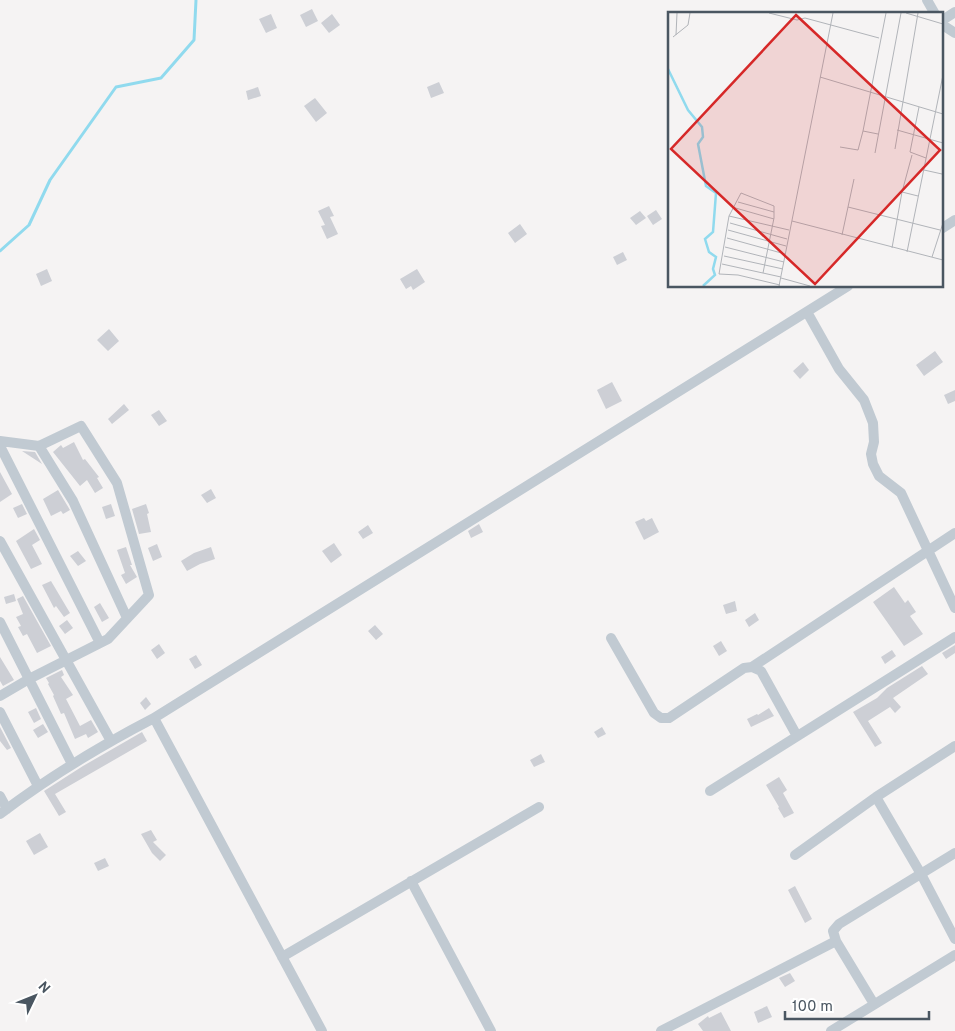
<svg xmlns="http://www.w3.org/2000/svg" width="955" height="1031" font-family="Overpass,sans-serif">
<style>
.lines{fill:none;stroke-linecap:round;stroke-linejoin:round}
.stream{stroke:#90daee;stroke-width:3}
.building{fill:#cdcfd5}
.street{stroke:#c1cad2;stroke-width:10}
.inset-river{fill:none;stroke:#90daee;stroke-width:2.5}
.inset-road{fill:none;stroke:#b1b4b9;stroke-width:1}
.view{fill:#d62828;fill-opacity:0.15;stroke:#d62828;stroke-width:2.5}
.inset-edge{fill:none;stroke:#4a5661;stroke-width:2.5}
</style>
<rect width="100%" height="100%" fill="#f5f3f3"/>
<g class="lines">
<path class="stream" d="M0,251L29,225L50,180L116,87L161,78L194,40L196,0"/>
</g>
<path class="building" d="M312,9L318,21L306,27L300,15Z
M271,14L277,28L266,33L259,19Z
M332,14L340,25L329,33L321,23Z
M439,82L444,93L431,98L427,87Z
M258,87L261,96L248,100L246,91Z
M315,98L327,113L316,122L304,106Z
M329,206L334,216L330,217L338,234L327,239L321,226L325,225L318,211Z
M656,210L662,219L653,225L647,216Z
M640,211L646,218L636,225L630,218Z
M520,224L527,234L515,243L508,233Z
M623,252L627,260L617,265L613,257Z
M47,269L52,281L41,286L36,274Z
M417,269L425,282L413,290L411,286L406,289L400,279Z
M109,329L119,341L108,351L97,340Z
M935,351L943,362L924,376L916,365Z
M803,362L809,370L800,379L793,371Z
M612,382L622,401L606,409L597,390Z
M955,390V401L948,404L944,395Z
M124,404L129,410L112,424L108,419Z
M159,410L167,421L159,426L151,415Z
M74,442L83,460L85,459L99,477L97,478L103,488L95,493L87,480L80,486L53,452L61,445L63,448Z
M22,451L35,452L42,464Z
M0,472L12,494L0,502Z
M211,489L216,498L207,503L201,495Z
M58,490L70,510L63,514L61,511L51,516L43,499Z
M22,504L27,514L18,518L13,508Z
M111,504L115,516L106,519L102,507Z
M146,504L149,513L147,514L151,532L139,534L132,509Z
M644,518L646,521L652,518L659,532L644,540L635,522Z
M479,524L483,532L471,538L468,531Z
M368,525L373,533L363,539L358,532Z
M34,529L40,540L32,545L42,564L31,569L16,541Z
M334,543L342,555L331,563L322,551Z
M157,544L162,557L153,561L148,548Z
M126,547L132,565H130L137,577L126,584L121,575L125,573L117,550Z
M211,547L215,559L200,564L187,571L181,561L194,553Z
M78,551L86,561L78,566L70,556Z
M51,581L70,613L64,617L56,606L54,608L42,585Z
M894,587L905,603L908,600L916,612L910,616L923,634L904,646L873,602Z
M14,594L16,601L6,604L4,597Z
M23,596L51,646L37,653L27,634L23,636L18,627L21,626L16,617L23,614L17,599Z
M735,601L737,611L726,614L723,605Z
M100,603L109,618L102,622L94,607Z
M755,613L759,620L749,627L745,620Z
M67,620L73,628L65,634L59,626Z
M375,625L383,634L376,640L368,631Z
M721,641L727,651L719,656L713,646Z
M159,644L165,653L157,659L151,650Z
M955,645V653L946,659L942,653Z
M892,650L896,656L885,664L881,657Z
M196,655L202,665L195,669L189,659Z
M0,657L14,680L3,686L0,681Z
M922,666L928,674L893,698L901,707L895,713L890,707L868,721L882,743L875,747L853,712L877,698L887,688Z
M62,670L64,675L61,677L73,695L66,699L80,726L91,720L98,732L88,738L86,734L75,739L64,713L61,714L53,696L54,695L48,684L49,683L46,678Z
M146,697L151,704L145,710L140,703Z
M36,708L41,719L34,723L28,712Z
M769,708L774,716L751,727L747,719L757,714L758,715Z
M43,724L48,732L38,738L33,730Z
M0,727L11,748L7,750L0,741Z
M602,727L606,734L598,738L594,732Z
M142,732L147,741L55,794L66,812L59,816L44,791L83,766Z
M541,754L545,762L534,767L530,760Z
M779,777L787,790L783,793L794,813L784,818L778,808L779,807L766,785Z
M151,830L157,840L153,842L166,855L160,861L152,853L141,834Z
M40,833L48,847L34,855L26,841Z
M105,858L109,866L98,871L94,863Z
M795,886L812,919L805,923L788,890Z
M790,973L795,981L785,987L779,978Z
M767,1006L772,1017L758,1023L754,1012Z
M721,1012L731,1031H703L698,1024L708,1016L709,1018Z"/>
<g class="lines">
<path class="street" d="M927,0L935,14
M941,21L955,12
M941,24L955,33
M941,229L955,220
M807,312L839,369L864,400L873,423L874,442L871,454L873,464L879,476L901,493L955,608
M0,441L39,446L81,426L117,483L149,595L108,639L29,679L0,696
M0,446L100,643
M39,446L73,501L127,618
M0,541L111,741
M0,622L72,764
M611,638L654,713L661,718H669L744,668L752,667L761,671L797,736
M752,667L955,533
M0,712L38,786
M154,718L322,1031
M710,791L955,637
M0,796L7,809
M876,797L921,874L955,939
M0,814C49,777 100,746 154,718L848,286
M795,855L876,797L955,746
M411,881L491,1031
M282,957L539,807
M874,1004L836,941L833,931L839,924L955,853
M661,1031L836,941
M831,1031L955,955"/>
</g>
<g transform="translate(668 12)">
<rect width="275" height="275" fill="#f5f3f3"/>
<path class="inset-river" d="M0,57L20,98L34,115L35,125L30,132L38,174L48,181L45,220L37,227L41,240L48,245L45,257L47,263L35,274"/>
<path class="inset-road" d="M101,1L129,8L137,6L211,26M238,1L275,12M8,23L9,1M5,25L20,13L22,1M152,65L275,102M251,95L242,140L258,146M229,118L275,131M195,119L218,1M172,135L190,138L195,119L210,122M227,137L250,1M207,141L233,1M275,157V187M256,158L274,162M234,180L250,184M70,190L106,200M64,195L106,207M180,195L272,218M61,204L121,218M124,209L275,248M62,211L119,227M60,218L118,234M174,223L186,167M59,226L117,242M57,235L116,250M224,236L234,180L244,143M239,240L275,63M56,244L115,257M264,245L275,211M54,252L113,265M95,261L106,206V194L73,181L61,204L51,262L70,263L112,273M113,266L142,274M111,274L165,1"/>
<path class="view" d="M128,3L272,138L147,272L3,137Z"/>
<rect width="275" height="275" class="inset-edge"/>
</g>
<g transform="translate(35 996) rotate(47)" stroke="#ffffff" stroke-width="4" paint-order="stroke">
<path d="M0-4L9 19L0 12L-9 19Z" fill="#4a5661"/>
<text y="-8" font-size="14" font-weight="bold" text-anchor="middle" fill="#4a5661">N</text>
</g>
<path d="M785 1011v8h144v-8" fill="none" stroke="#4a5661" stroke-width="2.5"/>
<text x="792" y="1011" font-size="15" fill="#4a5661" stroke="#ffffff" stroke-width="4" paint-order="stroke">100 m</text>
</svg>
